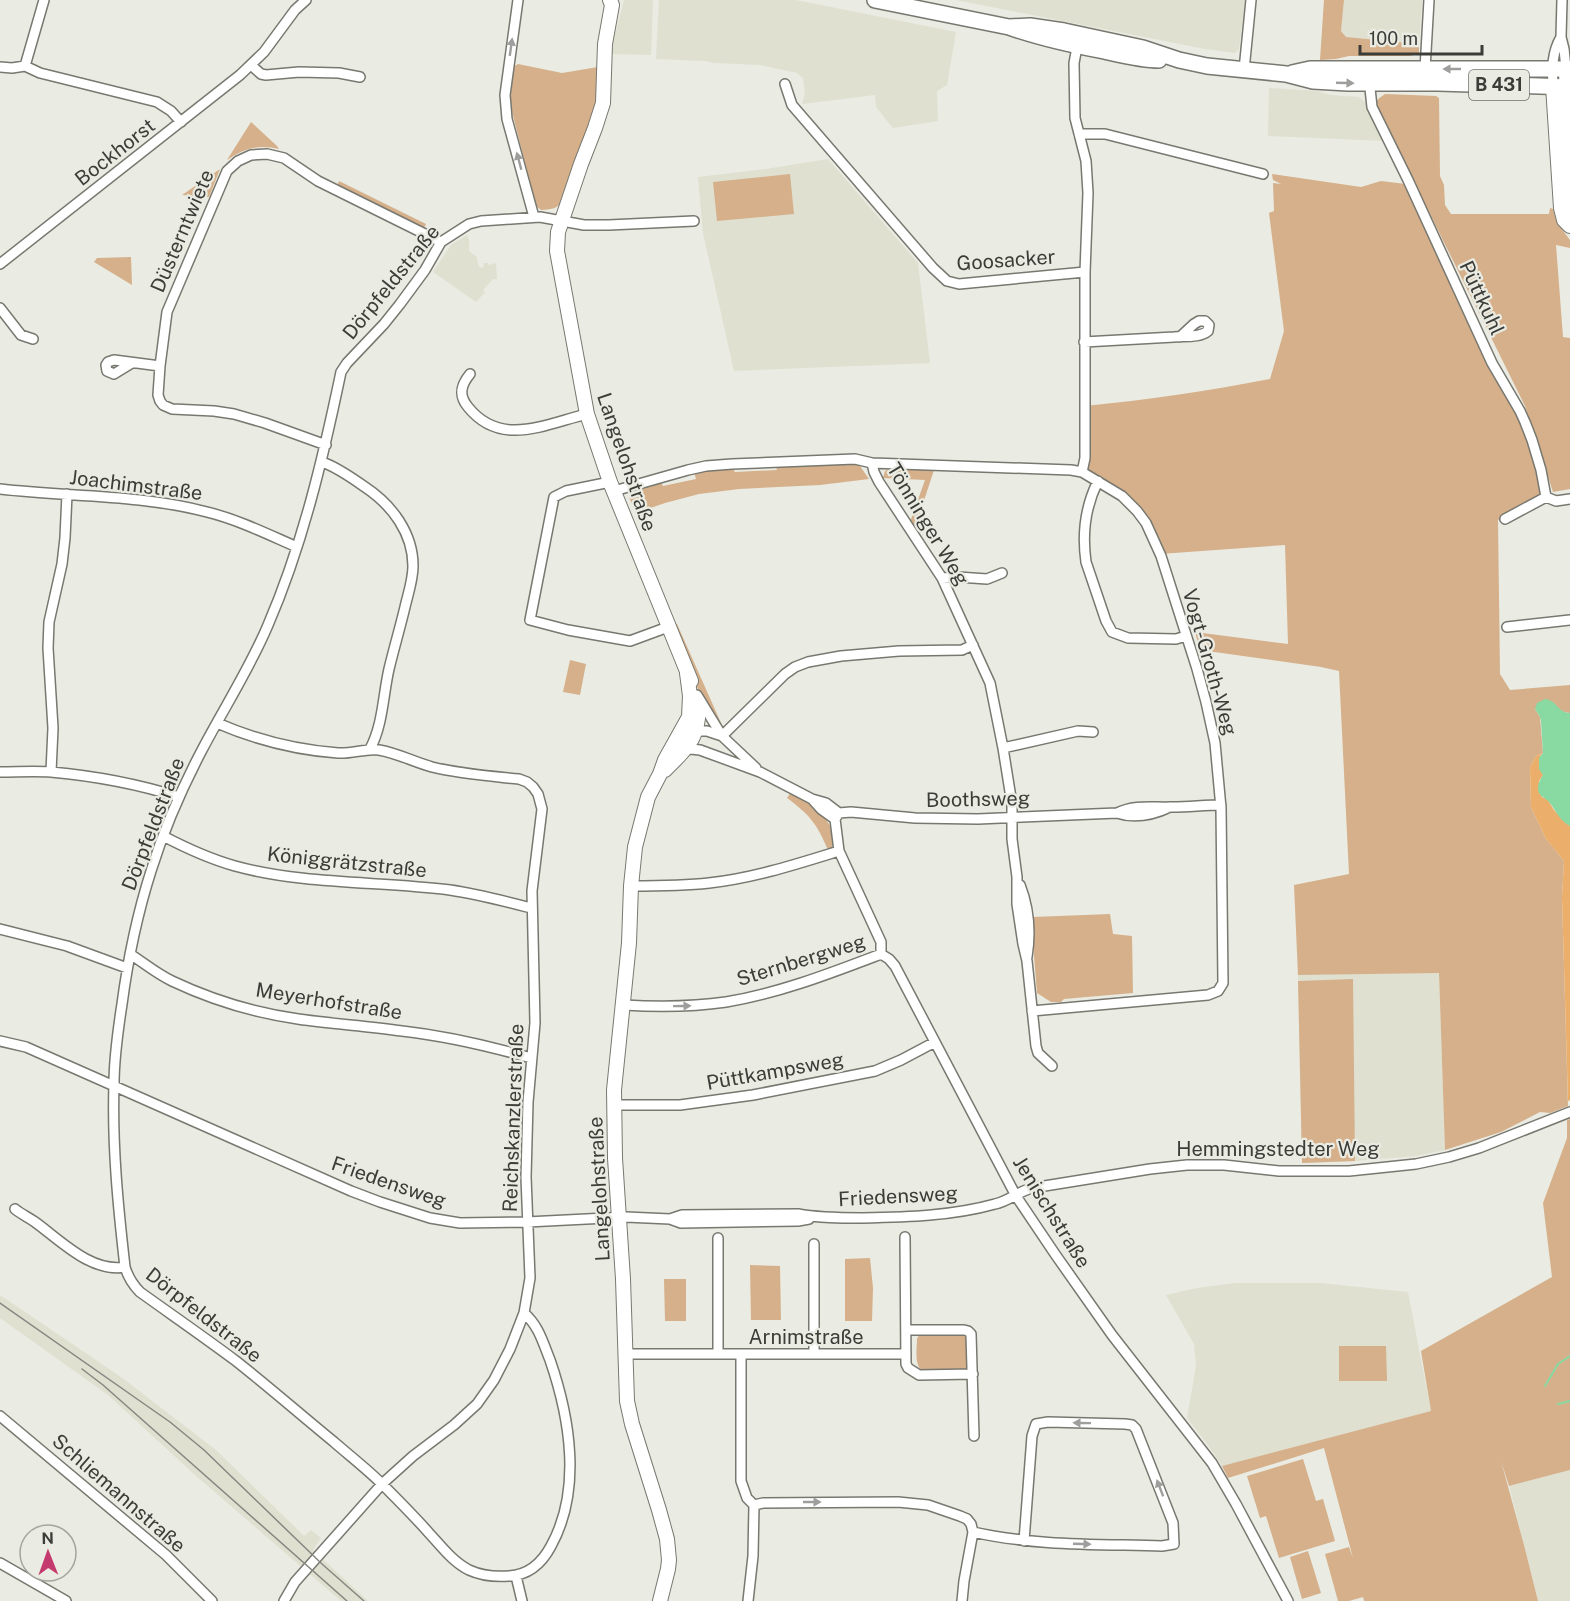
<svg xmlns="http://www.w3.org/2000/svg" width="1570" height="1601" font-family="'Public Sans',sans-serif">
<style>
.built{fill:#dfe0d0}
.green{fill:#d5b08a}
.forest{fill:#ecae6b}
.water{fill:#88d9a2}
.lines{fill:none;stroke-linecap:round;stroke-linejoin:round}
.stream{stroke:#88d9a2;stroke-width:2}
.street-casing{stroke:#787870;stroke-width:12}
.secondary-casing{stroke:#787870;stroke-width:16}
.primary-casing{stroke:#787870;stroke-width:18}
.street{stroke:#fff;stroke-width:9}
.secondary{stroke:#fff;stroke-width:14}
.primary{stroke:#fff;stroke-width:15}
.tram{stroke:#878781;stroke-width:1.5}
.oneway{fill:#9e9e9c}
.labels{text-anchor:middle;stroke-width:4.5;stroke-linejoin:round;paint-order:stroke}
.shield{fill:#eaebe2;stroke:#70706b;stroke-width:1.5}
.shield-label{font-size:18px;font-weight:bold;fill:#3c3c38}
.street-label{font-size:20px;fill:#3c3c38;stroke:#eaebe2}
</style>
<rect width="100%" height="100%" fill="#eaebe2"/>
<path class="built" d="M624,0H653L651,55L610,54Z
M659,0H796L956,32L947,85L937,91L938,121L893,128L876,107L875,95L802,104L805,94L803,78L797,73L760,65L714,63L705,61L656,59Z
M956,0H1245L1239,49L1235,53L1205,49Z
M1344,0H1422L1419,44L1346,37L1341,31Z
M1269,88L1317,91L1330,95L1359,97L1368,104L1386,141L1268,136Z
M828,159L918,263L930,363L734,371L703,233L698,177L766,169Z
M467,235L469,240V251L477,257L478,265L481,268L483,267L484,263H488V265L496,263L497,279H493L483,290L485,292L476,302L433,272L451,245Z
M1439,972L1445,1150L1416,1156L1355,1161L1302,1163L1298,975Z
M1235,1283H1320L1408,1292L1431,1411L1222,1466L1208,1445L1187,1418L1196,1366L1194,1344L1166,1295L1197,1288Z
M0,1295L121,1377L216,1450L304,1536L311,1530L321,1538L313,1550L368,1601H341L195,1475L108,1395L0,1318Z
M1570,1470V1601H1538L1509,1486Z"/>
<path class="green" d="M1324,0H1344L1341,31L1346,37L1419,44V53L1410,56H1349L1336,59L1320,60Z
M518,64L562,73L598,67L599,84L596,105L562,201C557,210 550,209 541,210L536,206L510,104L513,67Z
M1385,94L1436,96L1439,98L1440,176L1444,185L1445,205L1451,214H1549L1550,208L1553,209L1558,224L1570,240V248L1556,245L1563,337L1570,338V489L1553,492L1525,406L1427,208L1420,207L1525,422L1546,497L1505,519L1498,520L1500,674L1510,690L1570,685V713L1564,712L1560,710L1535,709L1540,717L1543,753L1536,756L1530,767L1531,807L1546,839L1564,861L1562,897L1568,1106L1550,1113L1540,1112L1501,1132L1445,1150L1439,973L1298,975L1294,885L1349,874L1339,671L1321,667L1200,650L1195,632L1288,644L1285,545L1160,554L1128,502L1082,472L1085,406C1147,400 1208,391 1270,379L1284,331L1269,213L1274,211L1273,183L1281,184L1273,180L1272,174L1361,187L1381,181L1414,185L1376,103L1378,99Z
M251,122L277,146L279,149C259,144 244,148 227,160Z
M220,169L209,197L182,195Z
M790,174L794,214L717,221L713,182Z
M339,181L426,224L424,228L337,186Z
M131,257L132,285L94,262L97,258Z
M853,463L860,466L869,479L820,485L739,489L699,494L665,503L636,513L629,497L641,493L639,487L660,481L663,486L696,479L694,472L732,467L735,472L777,470L775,464Z
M890,468L934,470L915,528L910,522L925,480L883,478L885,471Z
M677,624L721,723L718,722L700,694L672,627Z
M570,660L586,664L580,695L563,692Z
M791,792C809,802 841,823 832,848L828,850C817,824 810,815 787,798Z
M1110,914L1113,934L1132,936L1133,993L1064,999L1061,1002H1051L1037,993L1034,956L1033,917Z
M1353,979L1355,1161L1302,1163L1298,981Z
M1570,1119V1470L1509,1486L1501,1461L1524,1545L1538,1601H1364L1363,1597L1349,1601H1338L1325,1554L1349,1547L1353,1558L1324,1448L1228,1478L1222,1466L1431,1411L1421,1351L1552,1277L1543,1203L1567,1138V1120Z
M870,1258L873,1288L872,1321H845V1259Z
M750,1265L780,1266L781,1320H751Z
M664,1279H686V1321H665Z
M923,1333H964L968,1336L969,1368L967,1370L922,1371C914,1364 917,1349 917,1339L919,1335Z
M1339,1346H1386L1387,1381H1339Z
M1303,1459L1316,1501L1323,1499L1335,1541L1279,1558L1266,1516L1260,1518L1247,1476Z
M1308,1551L1321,1593L1302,1599L1290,1557Z"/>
<path class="forest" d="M1543,753L1540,756L1543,775L1539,781V792L1542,797L1548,800L1554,810L1567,824L1570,826V1100L1568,1101L1562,897L1564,861L1546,839L1531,807L1530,767L1536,756Z"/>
<path class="water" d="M1545,699C1557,700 1558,713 1570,713V826C1556,818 1556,808 1547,800C1542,796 1539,796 1538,789C1538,783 1540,780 1543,775L1539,769V758L1543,753L1541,721L1540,717L1535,709L1537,703Z"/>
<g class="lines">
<path class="stream" d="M1545,1386L1558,1364L1570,1356
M1558,1404L1570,1401"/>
<defs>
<path id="street" d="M518,0L505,95L507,119L534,217
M1562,0L1561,37L1564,49L1566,69
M1078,42L1074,63L1075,118L1086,161L1088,193L1085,272V458L1082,472
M251,65L261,74L266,75L299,72L339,73L360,77
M25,66L44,0
M0,67L12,68L25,66L40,73L157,102L171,111L181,122
M1425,69L1429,0
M1244,70L1251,0
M1369,79L1372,107L1408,180L1492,363L1520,411L1525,422L1532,440L1541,470L1546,497
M785,84L792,105L933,268L947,281L959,284L1085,272
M1553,86C1552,69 1552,52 1561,37
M1079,134H1105L1263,174
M0,264L240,75L264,52L295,10L306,0
M0,308L21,335L33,339
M1084,342L1174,337C1185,336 1200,338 1208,331L1209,325L1205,321H1199L1194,324L1180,337
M132,363L114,374L107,371L106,365L108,362L114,360L160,366
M470,374C461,385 458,395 468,407C501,448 545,424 587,414
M326,445L265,423L234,414L214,411L172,409L163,405L160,401L158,395L160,366L167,312L227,171L238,161L251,155L267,154L284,158L318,181L441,242
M322,462C337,467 352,478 365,487C392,505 413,533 413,566C413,580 408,594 405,607C400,628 394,648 389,669C383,695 383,725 370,749
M872,463L874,472L879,482L942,578L990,683L1003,748L1012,804V839L1017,877V904L1023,944L1027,961L1036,1046L1038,1053L1052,1066
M1098,481C1085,507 1082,534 1086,562L1106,621L1112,632L1128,638L1176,639L1186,636
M610,482L566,491L554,497L530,620L568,630L630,641L668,627
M0,489C69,497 139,494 207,512C239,520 267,534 297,547
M614,491L688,470L706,466L732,464L855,459L872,463L1071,470L1082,472L1122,496L1137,511L1146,523L1161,556L1197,669L1206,702L1215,743L1221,808L1223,983L1218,991L1208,995L1032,1011
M1546,497L1556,501L1570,499
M1505,519L1546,497
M942,578L958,577L987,579L1002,573
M1507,627L1570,620
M697,695L722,736L756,768
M217,723C254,739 296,750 338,753C352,754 366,748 379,750C397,753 414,762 432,767C460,774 489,776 519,779L527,782L533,787L538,794L542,809L532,891L535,1023L528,1102L526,1177L530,1278L524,1313L510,1349L494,1380L477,1404L454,1425L413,1456L382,1484L295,1582L284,1601
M692,731H707L722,736
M722,736L785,674L795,667L808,662L841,656L899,651L962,650L973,645
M1003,748L1078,731L1093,732
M683,751L691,749L700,750L760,772L812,799L826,803L839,813
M0,772C17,772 34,771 51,772C95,776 138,784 179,797
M51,772L53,728L48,648L49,622L62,564L65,538L67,494
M812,799L821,809L835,819
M839,813L835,819L839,851L881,942V954L889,959L895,966L1016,1196L1055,1254L1112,1335L1212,1463L1236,1504L1288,1601
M839,813L851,812L915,818L978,819L1117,813C1135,819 1153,815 1170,807
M1117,813C1136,804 1153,808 1173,807C1189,807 1205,805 1221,805
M163,836C186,848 210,859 235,866C305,885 379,881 450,890C478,894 504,901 531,908
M1020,885C1029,908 1031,932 1027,957
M631,886C657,886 683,886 709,883C754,878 797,864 839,851
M0,929L67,946L127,968
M130,954C144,963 157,974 172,981C210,999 256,1013 298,1019C333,1024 368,1026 402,1031C446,1036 489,1046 531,1058
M624,1005C658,1007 692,1007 726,1002C780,993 831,973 881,954
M0,1041L26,1047L351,1191L380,1202L430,1218L460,1223L527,1222L626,1217L670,1219L681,1223L798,1221L809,1219
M614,1105H680L753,1095L875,1071L901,1060L935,1042
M15,1209C21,1214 28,1217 35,1222C60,1240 91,1273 125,1267
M670,1219L682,1215L798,1214C819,1218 840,1218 862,1218C907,1217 952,1216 995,1204C1009,1201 1019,1191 1032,1188L1150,1169L1187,1165H1224L1279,1171H1349L1416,1164L1449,1157L1479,1148L1570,1112
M905,1237L906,1364L908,1368L919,1375L973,1374
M524,1313C539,1326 543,1343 550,1360C570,1418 582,1490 551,1546C542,1563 529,1575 509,1576C495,1577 482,1576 469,1570C453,1562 441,1546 429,1533C414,1516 398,1500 382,1484C367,1469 350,1456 334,1442C301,1415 269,1387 236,1361C204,1337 172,1315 140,1292C132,1284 128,1277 125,1267C118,1206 112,1145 114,1084C114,1057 118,1030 122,1004C128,959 137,915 151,871C164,829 182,788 202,750C224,708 250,668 268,625C303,544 323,458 341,372L347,363L384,324L400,304L425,270L441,242L469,224L481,221L540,217L584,225H609L694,221
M906,1330H964L968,1331L971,1334L974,1436
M625,1354H906
M718,1354V1238
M814,1354V1244
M741,1355V1481L747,1498L754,1505
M0,1416L166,1555L212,1601
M754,1505L763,1503L898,1502L928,1505L960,1516L967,1519L971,1524L973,1532L964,1581L962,1601
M973,1532C1035,1546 1099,1544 1162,1546L1174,1544L1173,1523L1136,1429L1132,1425L1125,1424L1048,1422L1036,1424L1032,1436L1024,1541
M0,1563L66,1601
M516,1576L522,1601
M748,1601L753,1556L754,1505"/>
<path id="secondary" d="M610,0L612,5L605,44L603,103L595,128L581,164L558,232L557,251L587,414L610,482L691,681
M1566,69L1570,212
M1553,86L1561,208L1564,220L1570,226
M665,770C688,747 701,736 698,702
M660,1601L668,1569L669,1560L667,1539L659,1510L632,1424L627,1401L623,1279L615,1158L614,1090L629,943L631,886L635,847L648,797L660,774L665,760L689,717L690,696L687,673"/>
<path id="primary" d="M875,0L1009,27C1040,38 1072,45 1104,51C1122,55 1141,60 1159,60
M1009,27L1030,26L1064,31L1143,48L1179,60L1207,66L1286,74L1313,81L1348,83H1438L1570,87
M1292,73L1310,69H1570"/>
</defs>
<use href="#street" class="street-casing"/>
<use href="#secondary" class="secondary-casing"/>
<use href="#primary" class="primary-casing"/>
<use href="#street" class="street"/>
<use href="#secondary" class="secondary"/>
<use href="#primary" class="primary"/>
<path class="tram" d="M0,1303L170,1422L204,1450L322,1564L364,1601
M82,1369L103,1385L347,1601"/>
</g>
<defs><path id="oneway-solid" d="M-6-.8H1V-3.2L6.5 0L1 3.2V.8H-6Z" transform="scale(1.5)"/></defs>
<g class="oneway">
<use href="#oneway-solid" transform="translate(511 47) rotate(-82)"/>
<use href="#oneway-solid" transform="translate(1452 69) rotate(180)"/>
<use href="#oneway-solid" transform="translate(1345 83) rotate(2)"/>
<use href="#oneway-solid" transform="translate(519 161) rotate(-105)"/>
<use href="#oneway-solid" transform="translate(682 1006) rotate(-1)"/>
<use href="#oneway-solid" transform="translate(1082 1423) rotate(-179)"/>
<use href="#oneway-solid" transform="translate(1160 1488) rotate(-111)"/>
<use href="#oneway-solid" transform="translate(812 1502)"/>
<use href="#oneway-solid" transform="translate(1082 1544) rotate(2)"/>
</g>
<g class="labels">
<rect class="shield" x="1469" y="70" width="60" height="30" rx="4.5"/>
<g class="shield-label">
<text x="1499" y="91">B 431</text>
</g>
<g class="street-label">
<text transform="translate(115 152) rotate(-38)" y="7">Bockhorst</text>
<text transform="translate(182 231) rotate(-67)" y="7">Düsterntwiete</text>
<text transform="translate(1006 260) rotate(-4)" y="7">Goosacker</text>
<text transform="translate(391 282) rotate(-51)" y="7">Dörpfeldstraße</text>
<text transform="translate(1482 298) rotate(65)" y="7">Püttkuhl</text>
<text transform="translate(627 462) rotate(71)" y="7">Langelohstraße</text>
<text transform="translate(136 485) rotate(7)" y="7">Joachimstraße</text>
<text transform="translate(928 524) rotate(59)" y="7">Tönninger Weg</text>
<text transform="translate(1210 662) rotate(74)" y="7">Vogt-Groth-Weg</text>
<text transform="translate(978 799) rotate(-1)" y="7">Boothsweg</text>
<text transform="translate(153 824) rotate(-69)" y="7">Dörpfeldstraße</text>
<text transform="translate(347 862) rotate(6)" y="7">Königgrätzstraße</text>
<text transform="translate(801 960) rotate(-17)" y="7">Sternbergweg</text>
<text transform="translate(329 1001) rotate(9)" y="7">Meyerhofstraße</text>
<text transform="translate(775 1071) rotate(-10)" y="7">Püttkampsweg</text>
<text transform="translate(513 1118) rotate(-88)" y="7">Reichskanzlerstraße</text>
<text x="1278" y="1156">Hemmingstedter Weg</text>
<text transform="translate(389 1182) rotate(19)" y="7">Friedensweg</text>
<text transform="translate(599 1189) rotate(-93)" y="7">Langelohstraße</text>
<text transform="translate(898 1196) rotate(-3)" y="7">Friedensweg</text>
<text transform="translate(1052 1212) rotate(58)" y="7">Jenischstraße</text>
<text transform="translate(204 1315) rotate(38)" y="7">Dörpfeldstraße</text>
<text x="806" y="1344">Arnimstraße</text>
<text transform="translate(119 1493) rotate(41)" y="7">Schliemannstraße</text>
</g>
</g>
<g transform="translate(48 1553) rotate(359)"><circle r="28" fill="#eaebe2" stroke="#a4a59e" stroke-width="1.5"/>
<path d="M0-4.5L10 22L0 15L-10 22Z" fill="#c53a6e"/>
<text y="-9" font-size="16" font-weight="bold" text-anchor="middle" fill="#3c3c38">N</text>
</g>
<path d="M1360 45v9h122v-9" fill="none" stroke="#3c3c38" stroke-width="3"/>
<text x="1369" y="45" font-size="18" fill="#3c3c38" stroke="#eaebe2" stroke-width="4.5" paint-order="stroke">100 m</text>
</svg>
